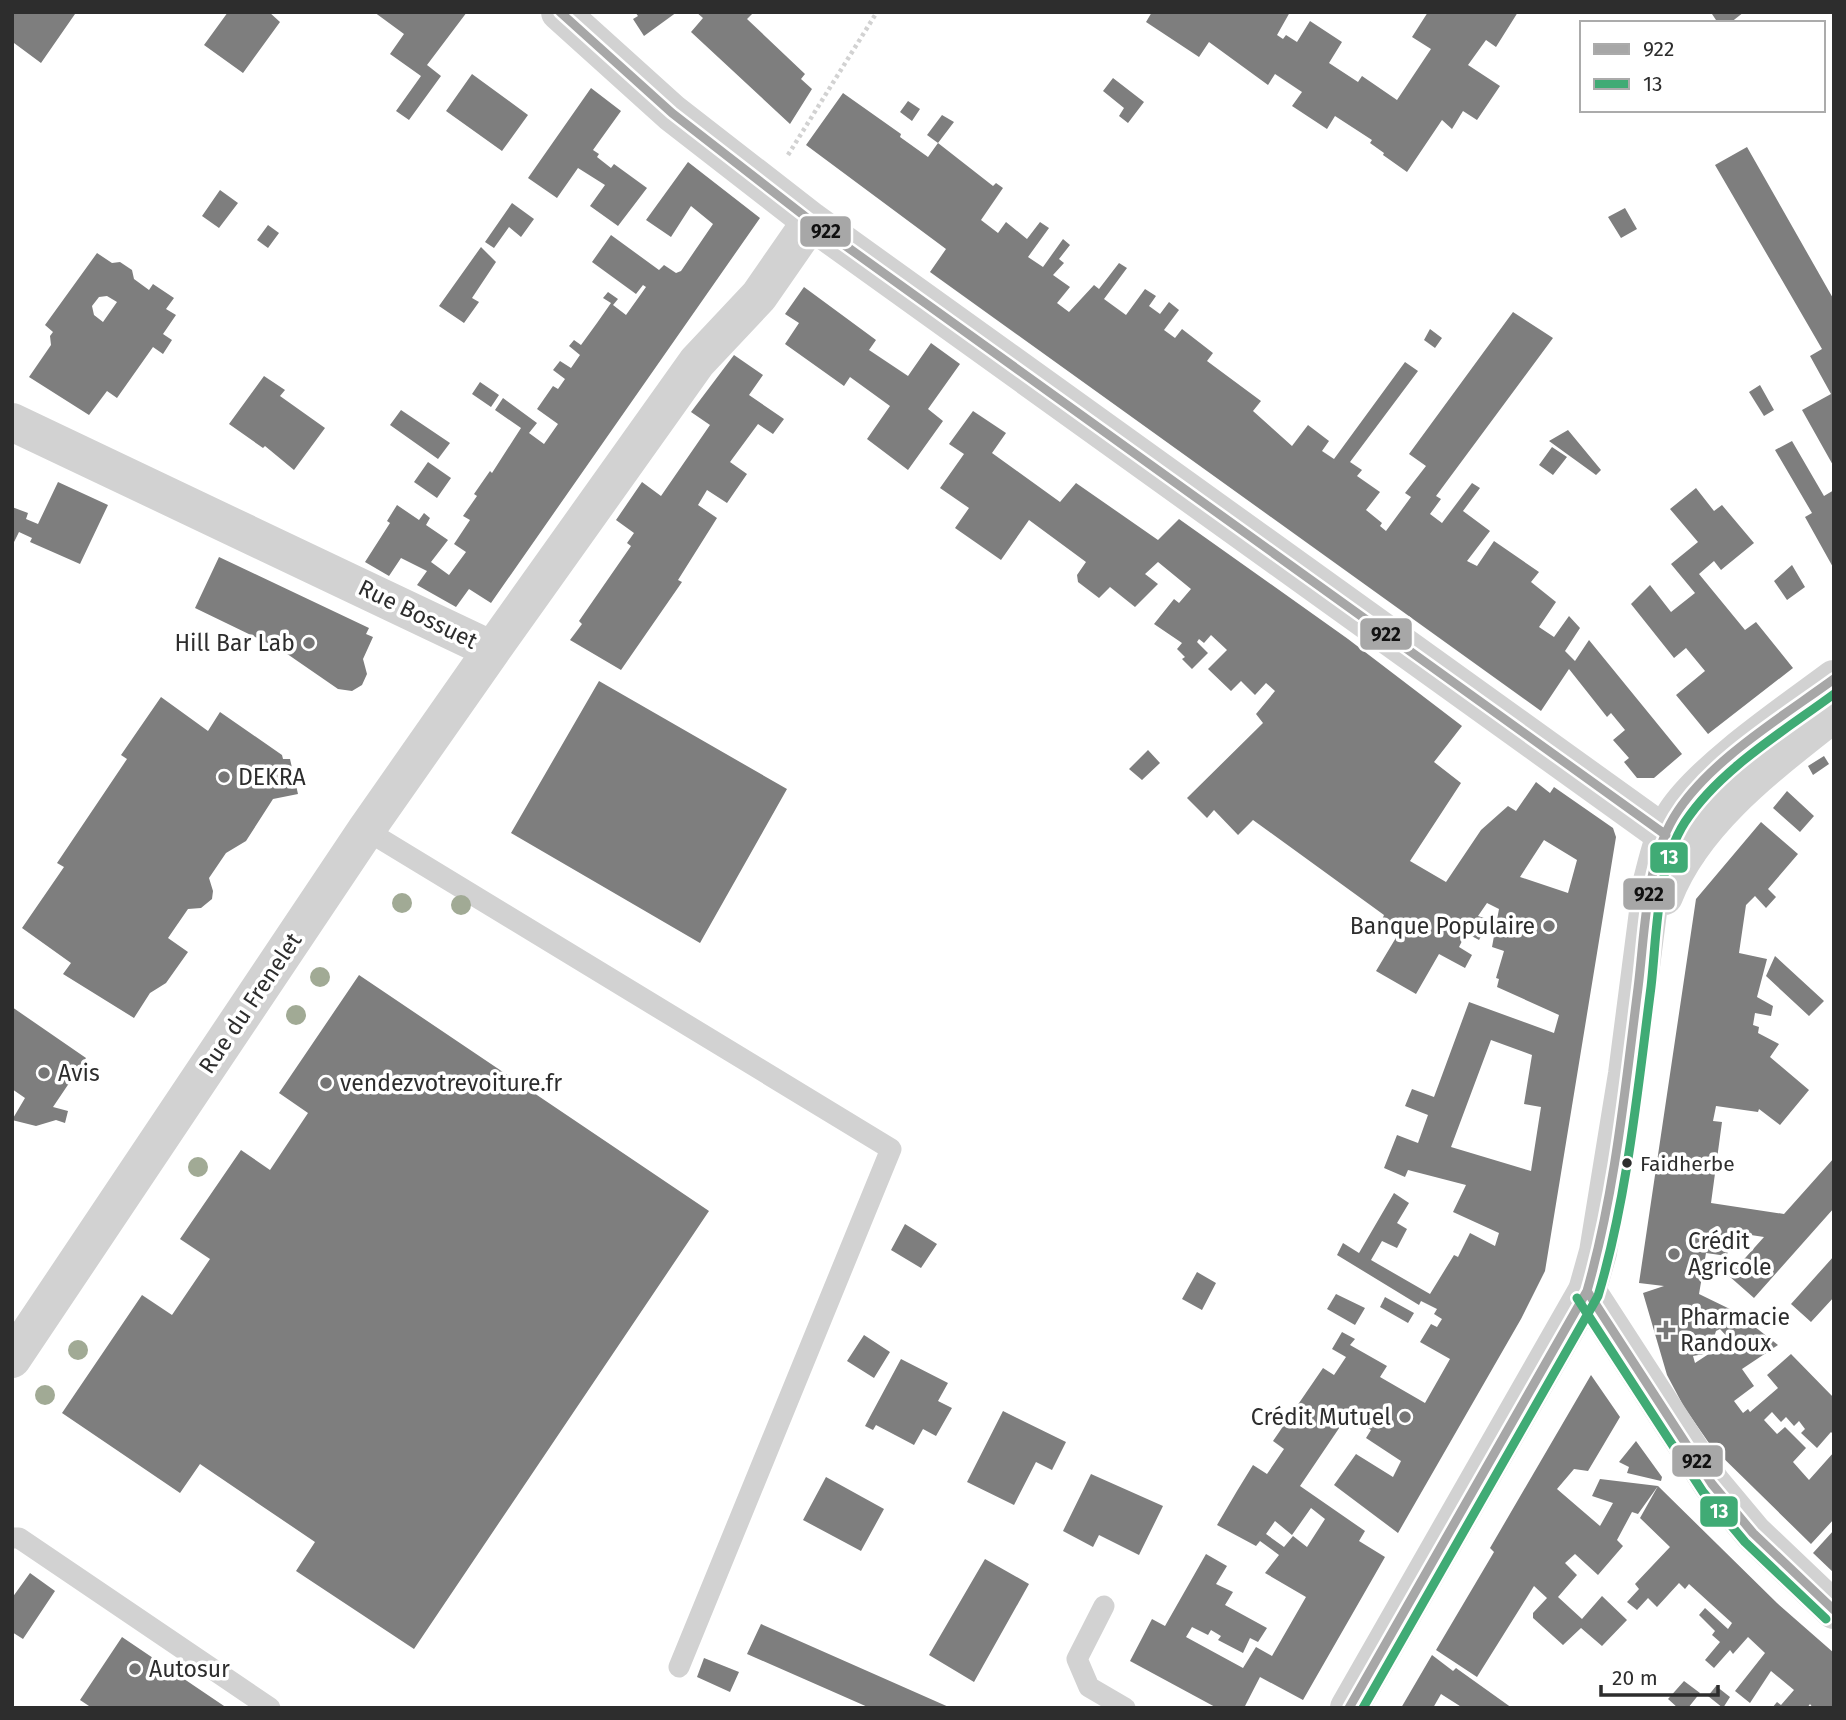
<svg xmlns="http://www.w3.org/2000/svg" width="1846" height="1720" font-family="'Fira Sans',sans-serif">
<style>
.building{fill:#7e7e7e;fill-rule:evenodd}
.lines{fill:none;stroke-linecap:round;stroke-linejoin:round}
.path{stroke:#d2d2d2;stroke-width:4.5;stroke-dasharray:3.5 3.5;stroke-linecap:butt}
.service{stroke:#d2d2d2;stroke-width:21}
.minor{stroke:#d2d2d2;stroke-width:38}
.tertiary{stroke:#d2d2d2;stroke-width:38}
.bus-1-casing{stroke:#fff;stroke-width:14}
.bus-2-casing{stroke:#fff;stroke-width:14}
.bus-1{stroke:#a7a7a7;stroke-width:9}
.bus-2{stroke:#40ab75;stroke-width:9}
.tree{fill:#a1aa95}
.poi-dot{fill:#767676;stroke:#fff;stroke-width:2.5}
.bus-dot{fill:#2d2d2d;stroke:#fff;stroke-width:2.5}
.labels{text-anchor:middle;stroke-width:7;stroke-linejoin:round;paint-order:stroke}
.bus-label{font-size:21px;fill:#2d2d2d;stroke:#fff;text-anchor:start}
.street-label{font-size:23px;fill:#2d2d2d;stroke:#fff}
.poi-label{font-size:23px;fill:#2d2d2d;stroke:#fff;text-anchor:start}
.line-badge{stroke:#fff;stroke-width:2.5}
.badge-label{font-size:19px;text-anchor:middle;font-weight:bold;fill:#fff}
.pale-badge-label{font-size:19px;text-anchor:middle;font-weight:bold;fill:#111}
</style>
<rect width="100%" height="100%" fill="#fff"/>
<path class="building" d="M12,12H73L75,14L41,63L14,43L12,45Z
M228,12H269L280,22L243,73L204,45Z
M374,12H467L427,65L441,76L409,120L396,111L421,76L390,54L404,34Z
M635,12H677L644,36L633,19L638,16Z
M696,12H754L747,19L805,74L801,79L812,89L790,124L691,32L703,18Z
M1152,12H1290L1277,35L1283,39L1286,35L1297,42L1310,21L1342,42L1329,63L1358,82L1362,76L1397,100L1431,49L1412,37L1428,12H1518L1496,47L1486,40L1468,65L1500,86L1477,120L1463,111L1452,129L1442,120L1407,172L1383,155L1384,153L1370,143L1372,140L1335,116L1327,129L1292,106L1302,92L1275,74L1268,85L1209,42L1199,57L1146,22Z
M1715,12H1744L1730,23H1718L1712,14Z
M472,74L528,115L502,151L446,111Z
M1113,78L1144,102L1128,123L1119,116L1124,108L1103,91Z
M591,88L621,111L593,150L599,154L597,157L611,168L614,164L647,188L618,226L590,206L605,185L578,168L557,198L528,178Z
M843,93L901,134L900,137L928,157L938,143L993,186L996,183L1003,188L981,220L998,233L1006,222L1027,239L1040,222L1049,228L1028,257L1043,267L1063,239L1070,245L1059,259L1064,263L1053,275L1070,287L1057,303L1069,312L1094,285L1099,289L1119,263L1127,268L1104,299L1126,315L1145,289L1156,296L1149,306L1160,314L1169,302L1179,310L1164,330L1175,338L1182,329L1213,353L1207,361L1261,401L1253,411L1292,446L1308,425L1329,441L1322,451L1334,459L1405,362L1418,371L1350,462L1362,470L1357,476L1380,492L1366,510L1382,523L1380,526L1386,531L1411,497L1405,493L1426,466L1409,454L1513,312L1553,338L1436,496L1441,499L1430,514L1442,523L1472,483L1480,488L1463,511L1490,531L1467,561L1477,566L1494,541L1539,572L1531,582L1556,602L1539,627L1554,637L1569,616L1580,628L1565,651L1575,661L1589,640L1682,754L1654,778H1637L1624,762L1629,758L1613,740L1625,730L1611,713L1607,717L1569,669L1541,711L930,272L946,249L806,145Z
M908,101L920,109L912,121L900,112Z
M942,115L954,122L938,143L927,135Z
M1747,147L1834,300V467L1802,410L1831,394L1810,356L1822,349L1715,165Z
M688,162L760,218L491,603L469,589L456,607L417,585L427,571L401,558L389,576L365,562L390,523L387,521L397,505L419,520L424,513L430,518L426,525L448,540L431,562L449,575L466,552L454,544L470,520L463,516L477,496L474,494L490,471L492,473L521,428L495,410L503,398L537,423L529,433L544,444L558,424L537,409L553,386L558,389L565,379L553,370L560,361L571,368L580,355L569,346L574,340L581,345L597,323L611,303L603,298L608,292L618,299L613,305L626,315L646,287L643,285L636,294L592,262L611,235L659,270L664,265L676,273L681,271L713,224L691,206L671,237L646,220Z
M220,190L238,203L219,228L202,216Z
M512,203L534,219L521,237L509,227L494,248L485,242Z
M1625,208L1637,229L1621,238L1608,217Z
M268,225L279,233L268,248L257,240Z
M481,247L496,262L472,298L479,302L464,323L439,306Z
M97,253L112,263L120,262L132,270L134,279L149,290L153,284L174,298L166,309L176,315L163,334L172,340L163,354L153,347L117,398L107,391L89,415L29,377L51,345L50,336L53,332L45,325ZM107,296L117,302L103,322L94,315L92,306L99,297Z
M804,287L876,340L869,350L908,376L931,343L960,364L928,409L943,421L908,470L867,439L890,406L850,377L844,386L785,344L799,323L785,314Z
M1430,329L1442,338L1435,348L1424,340Z
M734,355L763,375L749,395L784,419L773,434L758,424L730,462L747,474L727,503L707,490L698,505L717,518L678,580L682,582L621,670L570,640L582,624L579,621L631,546L627,543L634,533L616,520L642,482L661,496L710,425L691,412Z
M264,376L285,390L280,396L325,428L294,470L265,446L263,448L229,424Z
M480,382L499,395L491,407L472,394Z
M1760,385L1774,410L1764,416L1749,392Z
M401,410L450,443L438,459L390,425Z
M973,411L1006,433L992,453L1060,502L1076,483L1158,540L1179,519L1348,639L1462,726L1434,762L1461,783L1410,861L1446,882L1481,830L1508,806L1516,811L1536,782L1550,793L1554,787L1613,828L1616,837L1545,1271L1521,1319L1398,1533L1334,1485L1356,1454L1393,1477L1401,1461L1366,1438L1371,1430L1357,1420L1360,1414L1352,1409L1300,1486L1365,1531L1359,1541L1385,1557L1303,1700L1260,1677L1244,1708H1217L1130,1661L1152,1619L1165,1626L1206,1554L1227,1566L1216,1584L1233,1592L1225,1605L1267,1628L1258,1642L1250,1638L1243,1653L1218,1640L1221,1636L1211,1630L1208,1635L1192,1627L1186,1637L1243,1668L1256,1647L1272,1656L1306,1597L1265,1573L1279,1555L1260,1541L1256,1546L1217,1525L1237,1491L1253,1465L1267,1474L1284,1449L1273,1441L1323,1368L1334,1375L1346,1357L1332,1349L1342,1332L1355,1339L1350,1345L1387,1366L1380,1377L1425,1403L1450,1359L1420,1342L1431,1324L1437,1327L1442,1319L1434,1314L1437,1309L1421,1301L1419,1305L1337,1255L1343,1243L1359,1253L1394,1193L1409,1203L1397,1223L1407,1229L1397,1248L1382,1241L1371,1260L1430,1294L1454,1255L1458,1257L1470,1233L1495,1246L1499,1233L1453,1212L1466,1185L1408,1170L1405,1177L1384,1168L1397,1135L1418,1143L1428,1115L1405,1106L1412,1089L1434,1097L1469,1002L1554,1033L1559,1015L1497,987L1499,979L1496,978L1504,951L1492,947L1499,909L1487,903L1478,916L1490,920L1479,940L1466,933L1459,947L1472,955L1465,968L1439,954L1416,994L1376,971L1400,931L1382,920L1384,915L1253,820L1238,835L1214,810L1207,818L1187,798L1263,723L1256,714L1275,691L1266,683L1255,695L1241,681L1231,691L1208,669L1227,650L1211,635L1204,643L1199,639L1197,642L1208,653L1192,669L1182,659L1185,657L1177,649L1182,643L1154,624L1174,599L1179,603L1191,589L1158,562L1145,574L1158,584L1135,607L1110,587L1099,598L1078,582L1077,575L1086,562L1029,520L1001,560L955,528L969,508L940,488L964,454L949,444ZM1544,840L1577,860L1568,893L1520,877ZM1491,1040L1532,1055L1524,1104L1541,1107L1531,1171L1451,1147ZM1311,1508L1325,1519L1307,1547L1293,1536L1284,1547L1266,1534L1275,1521L1292,1535Z
M1568,430L1601,470L1596,475L1549,441Z
M1792,441L1824,496L1834,490V569L1805,517L1812,513L1775,450Z
M1552,447L1567,457L1553,475L1539,465Z
M428,462L451,478L437,498L414,482Z
M58,482L108,505L80,564L30,542L32,538L19,532L12,546V507L28,513L26,519L38,524Z
M1696,488L1714,511L1722,505L1754,543L1721,570L1714,561L1699,574L1745,630L1756,622L1793,668L1708,734L1676,695L1705,671L1686,648L1674,658L1631,604L1650,585L1671,612L1695,593L1671,564L1698,542L1670,509Z
M219,557L369,628L366,634L373,637L363,659L367,674L362,685L352,691L338,689L280,649L195,608Z
M1792,565L1805,587L1787,600L1774,581Z
M599,681L787,789L700,943L511,833Z
M161,697L208,731L220,712L282,755L283,759H290L298,794L273,799L246,841L226,853L209,878L213,891L212,899L201,908L188,909L168,938L188,952L166,983L150,993L134,1018L63,974L71,963L22,928L64,867L57,863L127,759L121,755Z
M1148,750L1160,763L1142,780L1129,769Z
M1824,756L1829,764L1813,775L1808,766Z
M1787,791L1814,816L1800,832L1773,808Z
M1761,822L1798,854L1768,889L1776,897L1766,908L1755,896L1746,905L1739,953L1767,959L1757,997L1773,1006L1771,1016L1755,1013L1753,1025L1759,1027L1758,1033L1779,1044L1770,1057L1809,1090L1780,1125L1759,1109L1758,1112L1716,1106L1713,1121L1722,1122L1711,1203L1784,1214L1834,1158V1208L1754,1298L1729,1276L1764,1237L1731,1232L1727,1256L1706,1253L1699,1294L1736,1312L1778,1345L1742,1369L1754,1386L1734,1401L1743,1413L1748,1409L1750,1412L1778,1388L1767,1375L1791,1354L1834,1398V1435L1831,1432L1817,1448L1801,1433L1805,1429L1799,1421L1794,1426L1786,1417L1781,1422L1772,1412L1764,1420L1777,1434L1785,1427L1806,1448L1793,1462L1809,1480L1834,1452V1519L1811,1544L1711,1446L1684,1407L1667,1375L1643,1293L1664,1286L1639,1283L1696,899ZM1720,1329L1730,1340L1695,1363L1693,1356L1709,1353L1716,1331Z
M1775,956L1824,1001L1809,1016L1766,976Z
M359,975L709,1211L414,1649L296,1571L315,1542L200,1464L180,1493L62,1413L142,1295L172,1315L210,1259L180,1239L241,1150L270,1170L308,1113L279,1093Z
M12,1007L86,1058L53,1107L68,1111L65,1123L56,1120L36,1126L12,1120L25,1098L12,1089Z
M905,1224L937,1244L921,1268L891,1250Z
M1834,1256V1297L1811,1322L1791,1304Z
M1197,1272L1216,1283L1202,1310L1182,1299Z
M1336,1294L1365,1308L1355,1325L1327,1309Z
M1385,1297L1414,1313L1408,1323L1380,1307Z
M864,1335L890,1352L874,1378L847,1361Z
M901,1359L948,1383L938,1401L952,1408L936,1436L923,1429L914,1445L876,1425L873,1430L865,1426Z
M1591,1375L1620,1417L1588,1471L1574,1469L1557,1489L1600,1526L1613,1503L1592,1496L1600,1479L1658,1486L1777,1603L1834,1653V1708H1813L1810,1704L1807,1708H1772L1777,1702L1781,1705L1794,1690L1771,1671L1750,1703L1735,1691L1765,1653L1748,1637L1733,1654L1730,1650L1714,1668L1705,1660L1720,1642L1712,1635L1715,1631L1699,1615L1705,1608L1728,1629L1732,1623L1689,1584L1685,1589L1679,1583L1657,1607L1648,1598L1637,1610L1627,1602L1639,1589L1635,1584L1670,1547L1640,1518L1658,1486L1638,1514L1632,1512L1617,1540L1623,1546L1598,1575L1575,1554L1565,1563L1577,1575L1558,1597L1582,1619L1602,1596L1627,1620L1602,1646L1581,1628L1563,1645L1533,1618V1613L1547,1598L1534,1586L1477,1677L1436,1650L1494,1552L1490,1548Z
M1003,1411L1066,1442L1052,1470L1036,1462L1014,1505L967,1482Z
M1636,1441L1662,1477L1661,1481L1627,1473L1629,1467L1619,1462Z
M1091,1474L1163,1506L1139,1555L1099,1535L1093,1547L1063,1531Z
M826,1477L884,1509L861,1551L803,1520Z
M1834,1530V1573L1813,1553Z
M985,1559L1029,1584L974,1682L929,1655Z
M30,1573L55,1591L23,1639L12,1632V1598Z
M761,1624L951,1708H870L747,1654Z
M122,1637L227,1708H92L80,1700Z
M1432,1655L1453,1671L1456,1668L1512,1708H1463L1441,1694L1433,1708H1401Z
M704,1658L739,1672L730,1692L697,1677Z
M1684,1681L1700,1693L1688,1708H1678L1668,1699Z
M1716,1686L1730,1697L1723,1708L1708,1696Z"/>
<g class="lines">
<path class="path" d="M788,155L877,12"/>
<path class="service" d="M366,830L891,1149L679,1667
M12,1538H19L270,1708
M1104,1606L1077,1659L1089,1687L1125,1708"/>
<path class="minor" d="M560,12L672,113L811,221L1688,851
M12,422L492,650L697,362L759,296L811,221
M1587,1291L1712,1484L1753,1533L1834,1610
M12,1359L366,830L492,650"/>
<path class="tertiary" d="M1664,896C1694,819 1771,763 1834,713
M1349,1708L1587,1291L1598,1252L1627,1074L1652,881C1658,858 1663,835 1675,815C1704,770 1790,712 1834,679"/>
<defs>
<path id="bus-1" d="M560,12L672,113L811,221L1666,835
M1587,1291L1712,1484L1753,1533L1834,1610
M1349,1708L1587,1291C1615,1193 1625,1089 1638,988C1645,933 1645,866 1674,817C1707,762 1782,717 1834,679"/>
<path id="bus-2" d="M1577,1298L1703,1492L1745,1542L1826,1619
M1363,1708L1598,1296C1627,1200 1638,1087 1651,987C1657,935 1656,867 1685,822C1720,769 1784,731 1834,694"/>
</defs>
<use href="#bus-1" class="bus-1-casing"/>
<use href="#bus-2" class="bus-2-casing"/>
<use href="#bus-1" class="bus-1"/>
<use href="#bus-2" class="bus-2"/>
</g>
<g class="tree">
<circle cx="402" cy="903" r="10"/>
<circle cx="461" cy="905" r="10"/>
<circle cx="320" cy="977" r="10"/>
<circle cx="296" cy="1015" r="10"/>
<circle cx="198" cy="1167" r="10"/>
<circle cx="78" cy="1350" r="10"/>
<circle cx="45" cy="1395" r="10"/>
</g>
<g class="poi-dot">
<circle cx="309" cy="643" r="7"/>
<circle cx="224" cy="777" r="7"/>
<circle cx="1549" cy="926" r="7"/>
<circle cx="44" cy="1073" r="7"/>
<circle cx="326" cy="1083" r="7"/>
<circle cx="1674" cy="1254" r="7"/>
<path d="M1662.5 1319.5h7v7h7v7h-7v7h-7v-7h-7v-7h7z"/>
<circle cx="1405" cy="1417" r="7"/>
<circle cx="135" cy="1669" r="7"/>
</g>
<circle class="bus-dot" cx="1627" cy="1163" r="6"/>
<g class="labels">
<g class="bus-label">
<text x="1640" y="1171">Faidherbe</text>
</g>
<g class="street-label">
<text transform="translate(418 614) rotate(26)" y="8">Rue Bossuet</text>
<text transform="translate(250 1003) rotate(-56)" y="8">Rue du Frenelet</text>
</g>
<g class="poi-label">
<text x="295" y="651" text-anchor="end">Hill Bar Lab</text>
<text x="238" y="785">DEKRA</text>
<text x="1535" y="934" text-anchor="end">Banque Populaire</text>
<text x="58" y="1081">Avis</text>
<text x="340" y="1091">vendezvotrevoiture.fr</text>
<text x="1688" y="1249">Crédit<tspan x="1688" dy="26">Agricole</tspan></text>
<text x="1680" y="1325">Pharmacie<tspan x="1680" dy="26">Randoux</tspan></text>
<text x="1391" y="1425" text-anchor="end">Crédit Mutuel</text>
<text x="149" y="1677">Autosur</text>
</g>
</g>
<g class="line-badge">
<rect x="799" y="215" width="53" height="33" rx="7" fill="#a7a7a7"/>
<rect x="1359" y="617" width="54" height="34" rx="7" fill="#a7a7a7"/>
<rect x="1649" y="841" width="40" height="33" rx="7" fill="#40ab75"/>
<rect x="1622" y="877" width="54" height="34" rx="7" fill="#a7a7a7"/>
<rect x="1671" y="1444" width="53" height="34" rx="7" fill="#a7a7a7"/>
<rect x="1699" y="1495" width="40" height="33" rx="7" fill="#40ab75"/>
</g>
<g class="badge-label">
<text x="1669" y="864">13</text>
<text x="1719" y="1518">13</text>
</g>
<g class="pale-badge-label">
<text x="826" y="238">922</text>
<text x="1386" y="641">922</text>
<text x="1649" y="901">922</text>
<text x="1697" y="1468">922</text>
</g>
<rect width="1846" height="1720" fill="none" stroke="#2d2d2d" stroke-width="28"/>
<rect x="1580" y="21" width="245" height="91" fill="#ffffff" stroke="#ababab" stroke-width="2"/>
<rect x="1594" y="44" width="35" height="10" fill="#a7a7a7" stroke="#ababab" stroke-width="2"/>
<text x="1643" y="56" font-size="21" fill="#2d2d2d">922</text>
<rect x="1594" y="79" width="35" height="10" fill="#40ab75" stroke="#ababab" stroke-width="2"/>
<text x="1643" y="91" font-size="21" fill="#2d2d2d">13</text>
<path d="M1601 1685v10h117v-10" fill="none" stroke="#2d2d2d" stroke-width="3.5"/>
<text x="1612" y="1685" font-size="21" fill="#2d2d2d" stroke="#ffffff" stroke-width="5" paint-order="stroke">20 m</text>
</svg>
